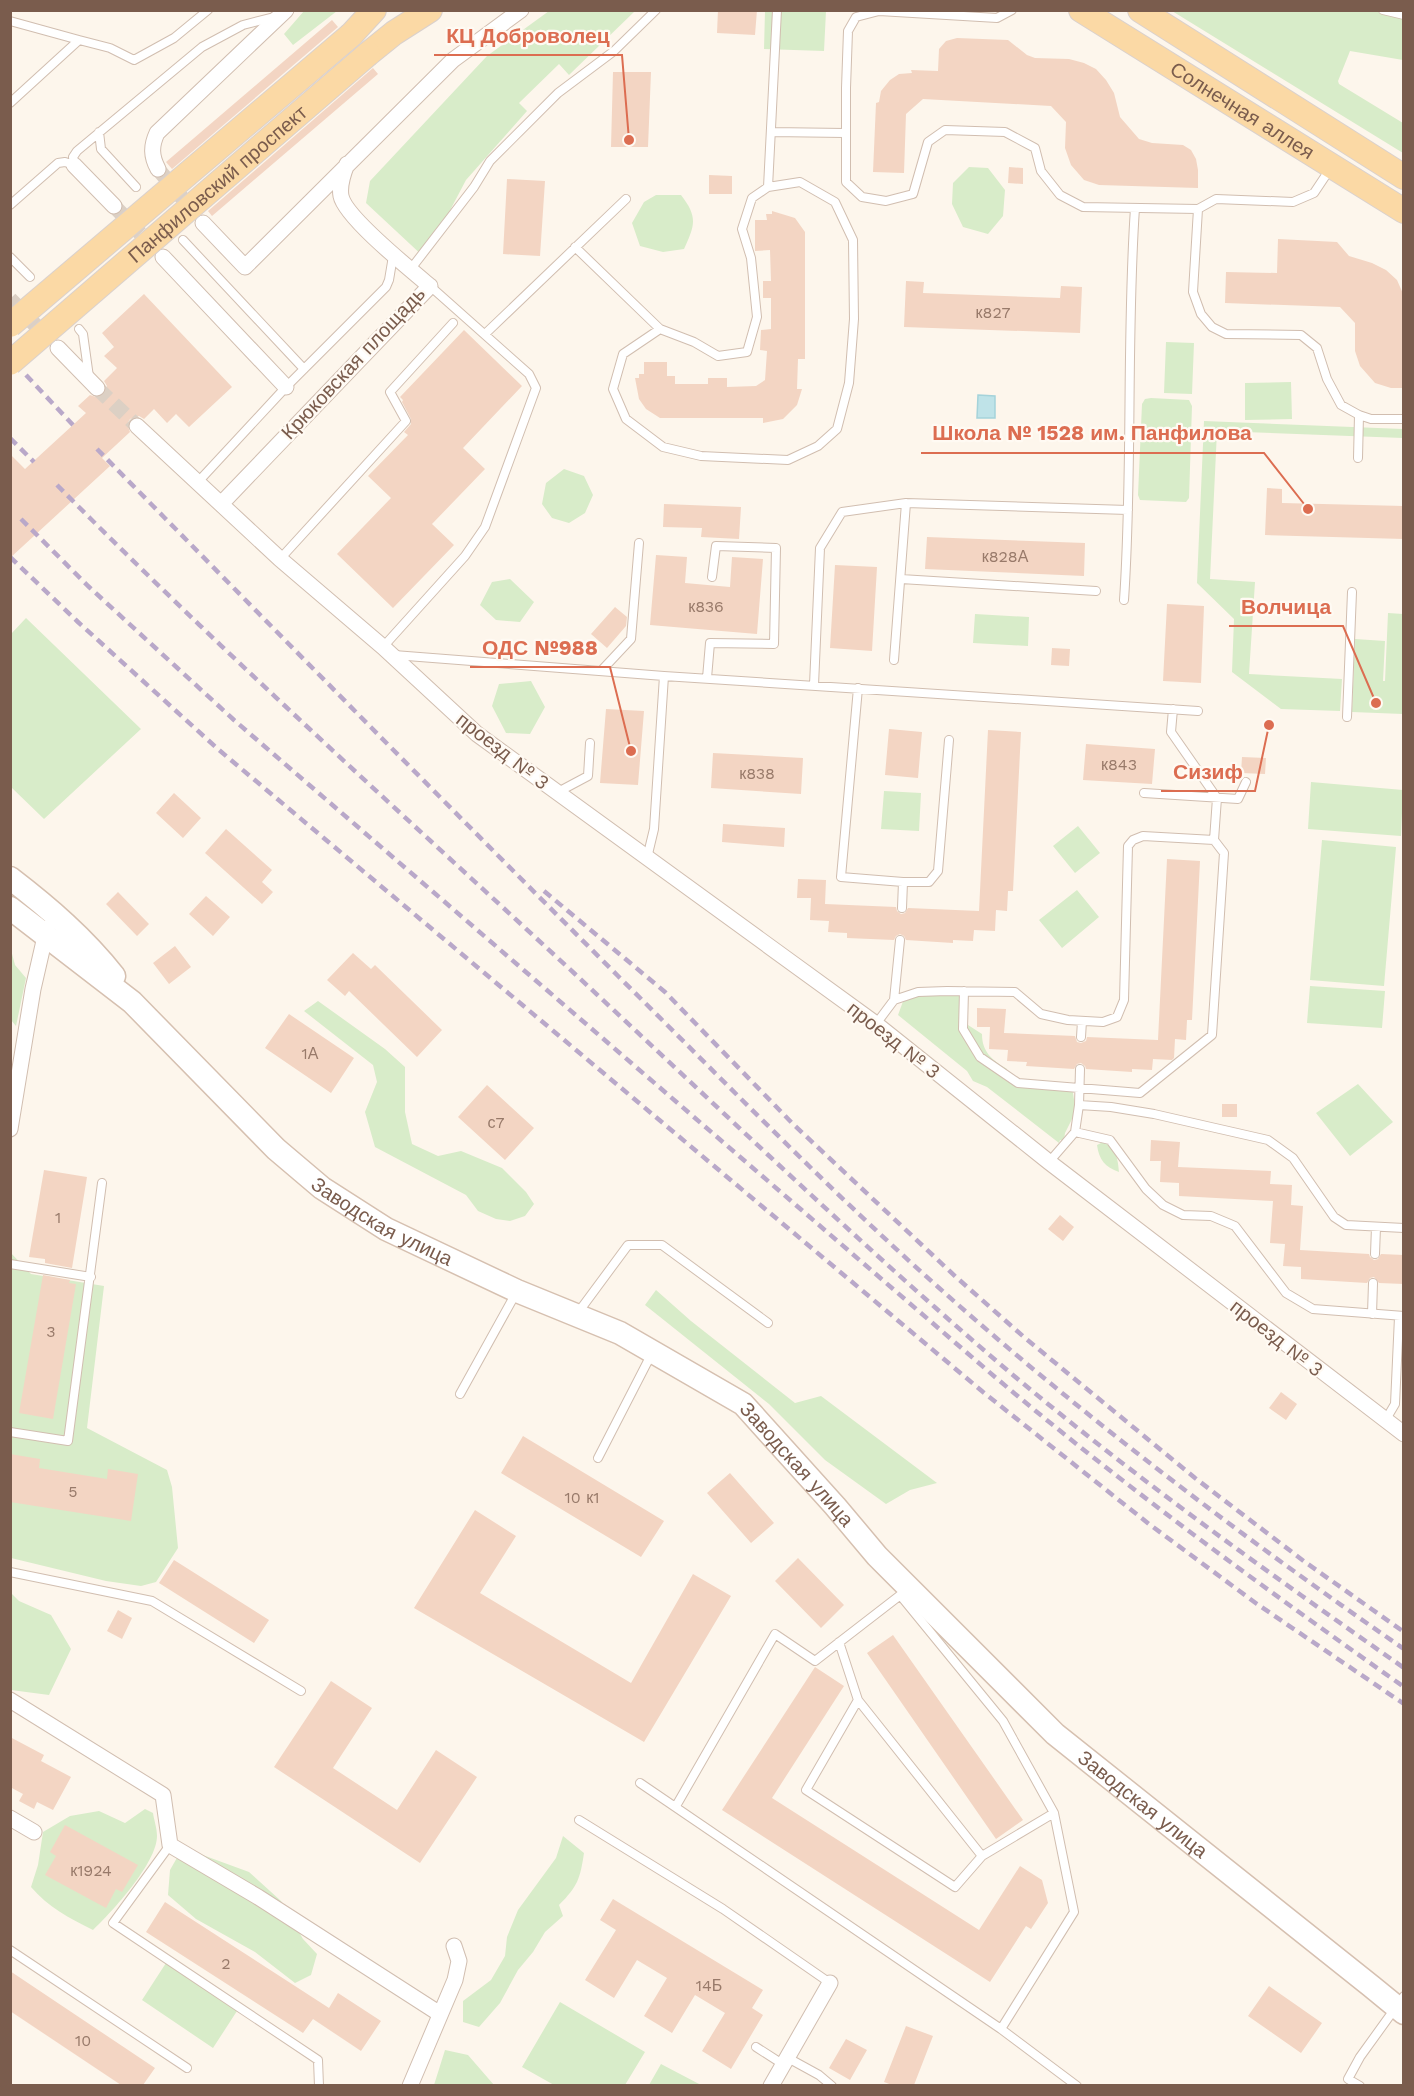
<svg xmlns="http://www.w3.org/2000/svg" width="1414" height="2096" font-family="'Work Sans',sans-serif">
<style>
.green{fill:#d8ecc9}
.water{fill:#bfe3e8;stroke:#a5d3da;stroke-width:1.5}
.building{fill:#f3d5c3}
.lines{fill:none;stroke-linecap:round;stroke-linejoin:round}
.minor-tunnel{stroke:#dcd0c4;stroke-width:15;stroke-dasharray:15 8;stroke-linecap:butt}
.service-casing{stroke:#d1beb0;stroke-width:10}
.minor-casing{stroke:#d1beb0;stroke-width:17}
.secondary-casing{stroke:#d6c0b0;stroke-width:25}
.primary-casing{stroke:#dad1cd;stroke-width:26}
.service{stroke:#fff;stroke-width:8}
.minor{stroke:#fff;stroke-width:15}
.secondary{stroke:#fff;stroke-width:22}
.primary{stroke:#fbd9a5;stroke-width:24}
.rail{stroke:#b9a8c9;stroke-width:4.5;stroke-dasharray:9 6;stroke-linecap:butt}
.primary-bridge-casing{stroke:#dad1cd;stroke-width:26;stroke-linecap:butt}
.primary-bridge{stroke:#fbd9a5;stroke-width:24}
.labels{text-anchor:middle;stroke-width:4.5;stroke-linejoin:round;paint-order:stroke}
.number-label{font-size:16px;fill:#987a6a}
.street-label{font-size:20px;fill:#7a5c4d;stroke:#fffaf3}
.leader{fill:none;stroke:#dc6d51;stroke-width:2}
.callout-dot{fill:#dc6d51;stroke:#fffaf3;stroke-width:2}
.callout-label{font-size:21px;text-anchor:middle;font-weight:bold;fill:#dc6d51;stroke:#fffaf3;stroke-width:4.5;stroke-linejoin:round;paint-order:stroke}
</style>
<rect width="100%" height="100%" fill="#fdf6ec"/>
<path class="green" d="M304,11H337L293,45L284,34Z
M549,11H635L569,75L559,64L519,103L527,111L466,180L425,258L366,203L370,181L487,56Z
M765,11H826L824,51L764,49Z
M1172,11H1403V60L1350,51L1338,81L1339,84L1403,123V153Z
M969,167L988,168L1005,190L1003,216L988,234L963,227L952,204L953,183Z
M656,195H681C698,217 695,225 684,249L663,252L640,246L632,223L644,202Z
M1166,342L1194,343L1192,394L1164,393Z
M1291,382L1292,419L1245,420V383Z
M1151,398L1189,400L1192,406L1189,498L1186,502L1140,500L1138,495L1142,404L1145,399Z
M1204,421L1403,429V438L1217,431L1210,579L1255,582L1249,674L1342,679L1340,711L1281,709L1232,672L1234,619L1197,583Z
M564,469L584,476L593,495L585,513L569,523L552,518L542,504L546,483Z
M510,579L534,602L520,622L496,620L480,605L492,582Z
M1388,613L1403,614V714L1352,712L1355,639L1385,641L1383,681H1385Z
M975,614L1029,617L1028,646L973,643Z
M26,618L141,729L44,819L11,787V634Z
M531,681L545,707L530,734L506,733L492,706L499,684Z
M1311,782L1403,790L1401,836L1308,829Z
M884,791L921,793L919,831L881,829Z
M1078,826L1100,853L1075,873L1053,846Z
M1322,840L1396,847L1384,986L1310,980Z
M1077,890L1099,917L1062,948L1039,920Z
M11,950L15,965L26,978L16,1026L11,1020Z
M1310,986L1385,991L1382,1028L1307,1023Z
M964,991L963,1014L968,1018V1025L982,1034C982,1052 992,1060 1007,1069L1008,1076L1018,1083L1072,1087L1077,1119H1072L1065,1133L1064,1140H1060L1059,1143L987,1087L973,1081L967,1071L898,1015L905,996Z
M318,1001L385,1049L405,1067V1112L412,1144L438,1156L461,1151L502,1168L526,1192L534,1204L525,1216L510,1221L496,1219L478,1211L466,1195L375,1147L365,1112L377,1082L373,1065L304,1011Z
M1358,1084L1393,1122L1350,1156L1316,1113Z
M1103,1142C1116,1147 1118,1159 1119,1172C1105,1167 1099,1160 1097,1145Z
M10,1252L31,1274L104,1286L87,1428L167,1470L172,1487L178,1548L156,1582L141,1586L106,1581L11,1558Z
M656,1290L691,1321L795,1403L821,1396L937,1483L910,1490L886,1504L825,1460L769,1404L645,1305Z
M11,1593L19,1601L51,1615L71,1649L49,1695L11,1690Z
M145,1809L153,1813C154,1820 157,1828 157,1836C157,1863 112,1912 93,1930C69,1918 48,1907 31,1887L38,1865L43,1832L70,1816L99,1811L125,1823Z
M563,1836L584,1853C580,1879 578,1886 559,1905L563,1916L545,1932L533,1952L518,1970L500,2003L479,2027L463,2022V2001L491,1980L505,1956L507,1937L518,1910L556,1858Z
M200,1854L249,1872L281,1901L303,1939L317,1954L311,1975L295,1983L255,1952L196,1919L168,1895L170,1870L178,1856Z
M166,1963L237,2011L213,2048L142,2000Z
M560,2002L645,2052L625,2085H554L522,2067Z
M445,2050L468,2055L494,2085H434Z
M661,2064L701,2085H649Z"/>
<path class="water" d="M978,395L995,396V418H977Z"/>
<path class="building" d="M718,10H757L755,35L717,33Z
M332,20L338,27L172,169L166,162Z
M957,38L1008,40L1027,55L1035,58L1069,59L1084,63L1096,69L1106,80L1114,93L1120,117L1139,139L1152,143L1183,145L1191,150L1196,159L1198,170V188L1099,185L1084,180L1071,165L1065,148L1066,122L1051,106L923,99L906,114L904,173L873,172L876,103L879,102L881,91L890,80L899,74L912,73L911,70L938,71L939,49L946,41Z
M373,68L378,74L212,216L208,211Z
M613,72H651L648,147H611Z
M1009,167L1023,168V184L1008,183Z
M709,175L732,176V194H709Z
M507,179L545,181L540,256L503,254Z
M772,211L795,218L805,232V359H798L797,389H802L797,405L783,419L763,423V418H660L646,409L639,399L635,378H639V374H644V362H667V376H675V384H708V378H727V387L756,386L765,380L767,351L760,350L761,330L771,329V298H763V281H771L770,250L755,251V220H767L766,214H772Z
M1278,239L1337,242L1349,256L1372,263L1386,270L1397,280L1404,296V388H1391L1375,383L1360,366L1355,351V323L1340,307L1225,303L1226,272L1277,273Z
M906,281L924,282L923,293L1060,298L1061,286L1082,287L1080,333L904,327Z
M144,294L232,387L189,427L176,414L167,423L154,409L144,419L139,416L130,419L127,424L130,432L102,458L110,466L10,558V454L25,469L86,413L78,406L90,395L99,398L104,395L107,386L104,381L117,368L104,356L114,347L102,333Z
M464,330L522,386L463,448L485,469L432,524L454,545L393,608L337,554L391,498L368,476L408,435L404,432L411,424V419L402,402L403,400L400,397Z
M1267,488L1282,489V503L1404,506V539L1265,535Z
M664,504L741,507L739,539L701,537L702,528L663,527Z
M927,537L1085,543L1084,576L925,569Z
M656,555L687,557L685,583L730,587L732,557L763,559L757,634L650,625Z
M835,565L877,567L872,651L830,648Z
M1167,604L1204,606L1201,683L1163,681Z
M615,607L627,617L626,626L607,648L591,634Z
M1052,648L1070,649L1069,666L1051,665Z
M606,709L644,711L638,785L600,783Z
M889,729L922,732L918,778L885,775Z
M988,730L1021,732L1013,891H1008L1007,911L996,910L995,931L974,930L973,941L953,940V943L906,940L904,936L900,934L896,936L894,940L847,938V933L828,932L829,921L810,920L811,898H797L798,879L826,880L825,904L896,907L897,911L901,914L905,913L908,908L979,911Z
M1086,744L1155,749L1152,784L1083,780Z
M713,753L803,758L801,794L711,788Z
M1242,757L1266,758L1265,774L1241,773Z
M174,793L201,818L183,838L156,813Z
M723,824L785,828L784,847L722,842Z
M226,829L272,870L262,882L273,892L262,904L205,853Z
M1167,859L1200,861L1192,1020H1187L1186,1040L1175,1039L1174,1058L1172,1060L1153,1059L1152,1070L1132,1069V1072L1086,1069L1085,1066L1081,1063L1077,1064L1074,1069L1026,1066L1027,1062L1007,1061L1008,1050L989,1049L990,1027H977V1008L1006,1009L1004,1033L1075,1036L1077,1042L1081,1043L1086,1041L1087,1037L1158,1040Z
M118,892L149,924L137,936L106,904Z
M206,896L230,917L213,936L189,914Z
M175,946L191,967L169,984L153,963Z
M353,953L371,969L375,965L442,1030L417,1057L349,991L345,996L327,980Z
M289,1014L354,1058L331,1093L265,1048Z
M487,1085L534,1128L505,1160L458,1117Z
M1222,1104H1237V1117H1222Z
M1151,1140L1180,1142L1178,1167L1271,1171L1270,1184L1292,1185L1291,1205L1303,1206L1300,1250L1369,1254L1370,1257L1374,1260L1378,1259L1381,1254L1404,1255V1284L1379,1283L1374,1277L1370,1278L1367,1283L1301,1279V1267L1283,1266L1285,1244L1270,1243L1273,1201L1179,1196V1183L1160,1182L1161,1161H1150Z
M44,1170L87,1177L72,1268L45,1263V1259L29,1257Z
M1060,1215L1074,1227L1063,1241L1048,1229Z
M43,1275L70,1280L69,1283L76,1284L53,1419L19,1413Z
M1281,1392L1297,1404L1286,1420L1269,1408Z
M523,1436L664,1521L641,1557L501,1473Z
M10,1454L40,1459L39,1468L107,1479L108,1469L138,1474L131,1521L10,1502Z
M730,1473L774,1523L751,1543L707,1493Z
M475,1510L516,1536L480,1593L631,1683L693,1574L731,1596L644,1742L414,1608Z
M798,1558L844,1605L821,1628L775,1581Z
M174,1560L269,1620L254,1643L159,1583Z
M118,1610L132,1618L122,1639L107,1631Z
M893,1635L1023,1820L996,1839L867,1653Z
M815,1667L844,1686L772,1798L979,1930L1020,1866L1042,1880L1048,1903L1031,1929L1026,1926L990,1982L722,1810Z
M331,1681L372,1708L333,1768L397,1810L436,1750L477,1777L420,1863L274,1767Z
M10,1737L44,1755L41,1761L71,1777L53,1810L37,1802L34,1809L19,1801L23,1794L10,1787Z
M65,1825L138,1865L122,1892L116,1889L106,1908L45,1875L56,1856L50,1852Z
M613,1899L763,1990L752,2008L763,2015L731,2069L702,2051L725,2013L695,1995L672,2033L644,2016L667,1978L637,1960L614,1998L585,1980L616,1930L600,1920Z
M165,1902L329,2008L338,1993L381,2021L361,2051L313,2019L303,2033L146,1932Z
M10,1971L155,2068L143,2085H121L10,2011Z
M1269,1986L1322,2023L1301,2053L1248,2016Z
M906,2026L933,2036L914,2085H892L884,2082Z
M846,2039L867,2050L850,2080L829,2068Z"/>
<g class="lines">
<path class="minor-tunnel" d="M158,169L203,223
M114,206L163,257
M10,299L49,339
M97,388L137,426"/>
<defs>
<path id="service" d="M1012,10L997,18L879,11L856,17L848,31L846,88V182L862,197L886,201L913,194L928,142L945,130L1005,132L1035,148L1041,171L1060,195L1083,207L1198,209L1216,199L1293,202L1314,193L1330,169
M1383,10L1404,15
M10,21L79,40L10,103
M79,40L110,48L134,60L174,38L208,10
M99,132L101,149L136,187
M771,132L845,133
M800,182L835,202L853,240L854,319L849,383L837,429L818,446L788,460L701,456L663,447L626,419L613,389L623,354L660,329L694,342L718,356L747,352L757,317L751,258L742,229L752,198L768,187Z
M768,187L777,10
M10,205L58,163L65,162L74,165L73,157L77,151L202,47L243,25L274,17
M1198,209L1193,292L1201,314L1212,327L1226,334L1301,335L1317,348L1327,379L1341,405L1359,415L1371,419H1404
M183,240L304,369
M575,247L660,329
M10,257L30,277
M410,270L474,187L490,161L558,93L614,51L656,10
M79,329L83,334L89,377
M485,334L626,199
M1358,458L1359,415
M197,483L286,387L386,287L389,280L393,256
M280,559L406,421L390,392L453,323
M901,579L1096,591
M1124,600C1133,469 1126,339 1135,208
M383,647L465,556L485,527L536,388L529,374L430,286
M394,655L664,676L1198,711
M894,660L906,503L1128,510
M601,671L631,639L639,543
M707,678L710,643L774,644L776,548L716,546L712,577
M814,685L820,548L842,512L906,503
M858,688L841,877L903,882H929L938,871L949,740
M1347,717L1352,592
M558,792L588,776L590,743
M1144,793L1238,799L1246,782
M647,858L654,829L664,676
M902,908L903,882
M964,991L963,1029L980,1057L1018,1083L1140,1093L1212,1035L1224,853L1214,840L1217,798L1171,732L1173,709
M894,1000L900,940
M876,1024L894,1000L918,992L947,991L1015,992L1041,1014L1068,1020L1103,1022L1117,1017L1124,1000L1128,846L1133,840L1143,836L1214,840
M1081,1037L1082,1021
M1079,1105L1111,1107L1154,1114L1268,1140L1293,1158L1334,1217L1346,1225L1404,1228
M1075,1132L1110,1140L1146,1189L1163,1205L1183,1215L1211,1216L1235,1226L1286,1293L1313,1309L1404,1316
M1049,1162L1075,1132L1079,1105L1080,1069
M1375,1254L1376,1227
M10,1264L91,1277
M577,1314L628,1245H662L768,1323
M1372,1314L1373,1283
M460,1394L516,1293
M1385,1421L1395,1404L1399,1317
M10,1432L68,1441L102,1183
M598,1458L651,1355
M10,1572L152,1601L301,1691
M839,1642L858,1700L806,1790L955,1887L982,1856L1054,1813
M858,1700L982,1856
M640,1783L1001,2029L1074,1912L1054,1813L1003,1721L900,1595
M676,1806L775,1634L815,1661L903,1593
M579,1820L723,1909L830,1983
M170,1845L113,1923L318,2060L319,2086
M10,1950L187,2068
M1001,2029L1077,2086
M756,2047L784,2065
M788,2058L819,2075L832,2086
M1360,2086L1348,2079L1360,2057L1404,1996"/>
<path id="minor" d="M74,165L114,206
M158,169C151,156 151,146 157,133L286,10
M203,223L245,267L453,60L521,10
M163,257L286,387
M58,348L97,388
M137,426L280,559L383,647L477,734L876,1024L1049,1162L1404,1434
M221,504L430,286C411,270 345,217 341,196C339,185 343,174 347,164
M10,1129L33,989L47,928
M10,1700L163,1795L170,1845L258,1897L440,2014
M10,1818L34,1832
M410,2086L455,1980L459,1961L454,1946
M771,2086L830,1983"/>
<g id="secondary">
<path d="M10,878C49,908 84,938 114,976"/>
<path id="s1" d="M10,908L132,1002L276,1149L322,1188L386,1229L517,1291L620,1333L743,1404L835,1506L877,1556L1055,1734L1371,1986L1404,2013"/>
</g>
<g id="primary">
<path id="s2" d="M1081,10L1404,211"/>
<path d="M1140,10L1404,177"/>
<path d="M351,35L374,10"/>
<path d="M368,54L394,33L430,10"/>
</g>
</defs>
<use href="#service" class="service-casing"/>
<use href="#minor" class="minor-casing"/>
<use href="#secondary" class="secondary-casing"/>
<use href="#primary" class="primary-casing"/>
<use href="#service" class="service"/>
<use href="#minor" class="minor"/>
<use href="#secondary" class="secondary"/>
<use href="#primary" class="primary"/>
<path class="rail" d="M26,375L73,425
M10,438L34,462
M97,449C270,625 443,801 618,976C724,1081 827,1188 938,1287C1085,1418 1242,1537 1404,1649
M57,485C224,654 401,813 575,974C716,1105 854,1239 1000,1364C1128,1473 1266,1571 1404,1668
M21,519L88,586L234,720L995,1377C1126,1488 1264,1588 1404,1687
M10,557L78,622L219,750L983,1392L1149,1524L1257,1604L1404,1704
M544,891L665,992L793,1124L956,1277L1025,1338L1195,1478L1305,1562L1404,1632"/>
<defs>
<g id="primary-bridge">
<path d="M10,325L351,35"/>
<path id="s3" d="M10,363L368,54"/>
</g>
</defs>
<use href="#primary-bridge" class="primary-bridge-casing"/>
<use href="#primary-bridge" class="primary-bridge"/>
</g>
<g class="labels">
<g class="number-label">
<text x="993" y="318">к827</text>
<text x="1005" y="562">к828А</text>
<text x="706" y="612">к836</text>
<text x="1119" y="770">к843</text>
<text x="757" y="779">к838</text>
<text x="310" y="1059">1А</text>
<text x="496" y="1128">с7</text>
<text x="58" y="1223">1</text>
<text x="51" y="1337">3</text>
<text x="73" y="1497">5</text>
<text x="582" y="1503">10 к1</text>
<text x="91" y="1876">к1924</text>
<text x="226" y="1969">2</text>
<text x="709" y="1991">14Б</text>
<text x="83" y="2046">10</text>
</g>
<g class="street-label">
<text dy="7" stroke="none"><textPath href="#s2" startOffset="190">Солнечная аллея</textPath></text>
<text dy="7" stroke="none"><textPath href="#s3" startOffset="274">Панфиловский проспект</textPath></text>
<text transform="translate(353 363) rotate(-47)" y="7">Крюковская площадь</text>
<text transform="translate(503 751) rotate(38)" y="7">проезд № 3</text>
<text transform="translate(894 1040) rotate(38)" y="7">проезд № 3</text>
<text dy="7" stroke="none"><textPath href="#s1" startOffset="489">Заводская улица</textPath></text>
<text transform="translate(1277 1338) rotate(38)" y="7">проезд № 3</text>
<text dy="7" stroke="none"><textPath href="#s1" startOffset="975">Заводская улица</textPath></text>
<text dy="7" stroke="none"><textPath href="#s1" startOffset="1461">Заводская улица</textPath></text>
</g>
</g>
<path class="leader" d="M629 140L622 55H434M1308 509L1264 453H921M1376 703L1343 626H1229M631 751L610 667H470M1269 725L1255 791H1161"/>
<g class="callout-dot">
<circle cx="629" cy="140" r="6"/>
<circle cx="1308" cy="509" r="6"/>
<circle cx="1376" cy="703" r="6"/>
<circle cx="631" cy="751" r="6"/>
<circle cx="1269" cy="725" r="6"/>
</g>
<g class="callout-label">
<text x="528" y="43">КЦ Доброволец</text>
<text x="1092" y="440">Школа № 1528 им. Панфилова</text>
<text x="1286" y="614">Волчица</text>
<text x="540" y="655">ОДС №988</text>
<text x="1208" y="779">Сизиф</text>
</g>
<rect width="1414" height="2096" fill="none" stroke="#7a5c4d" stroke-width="24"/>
</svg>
